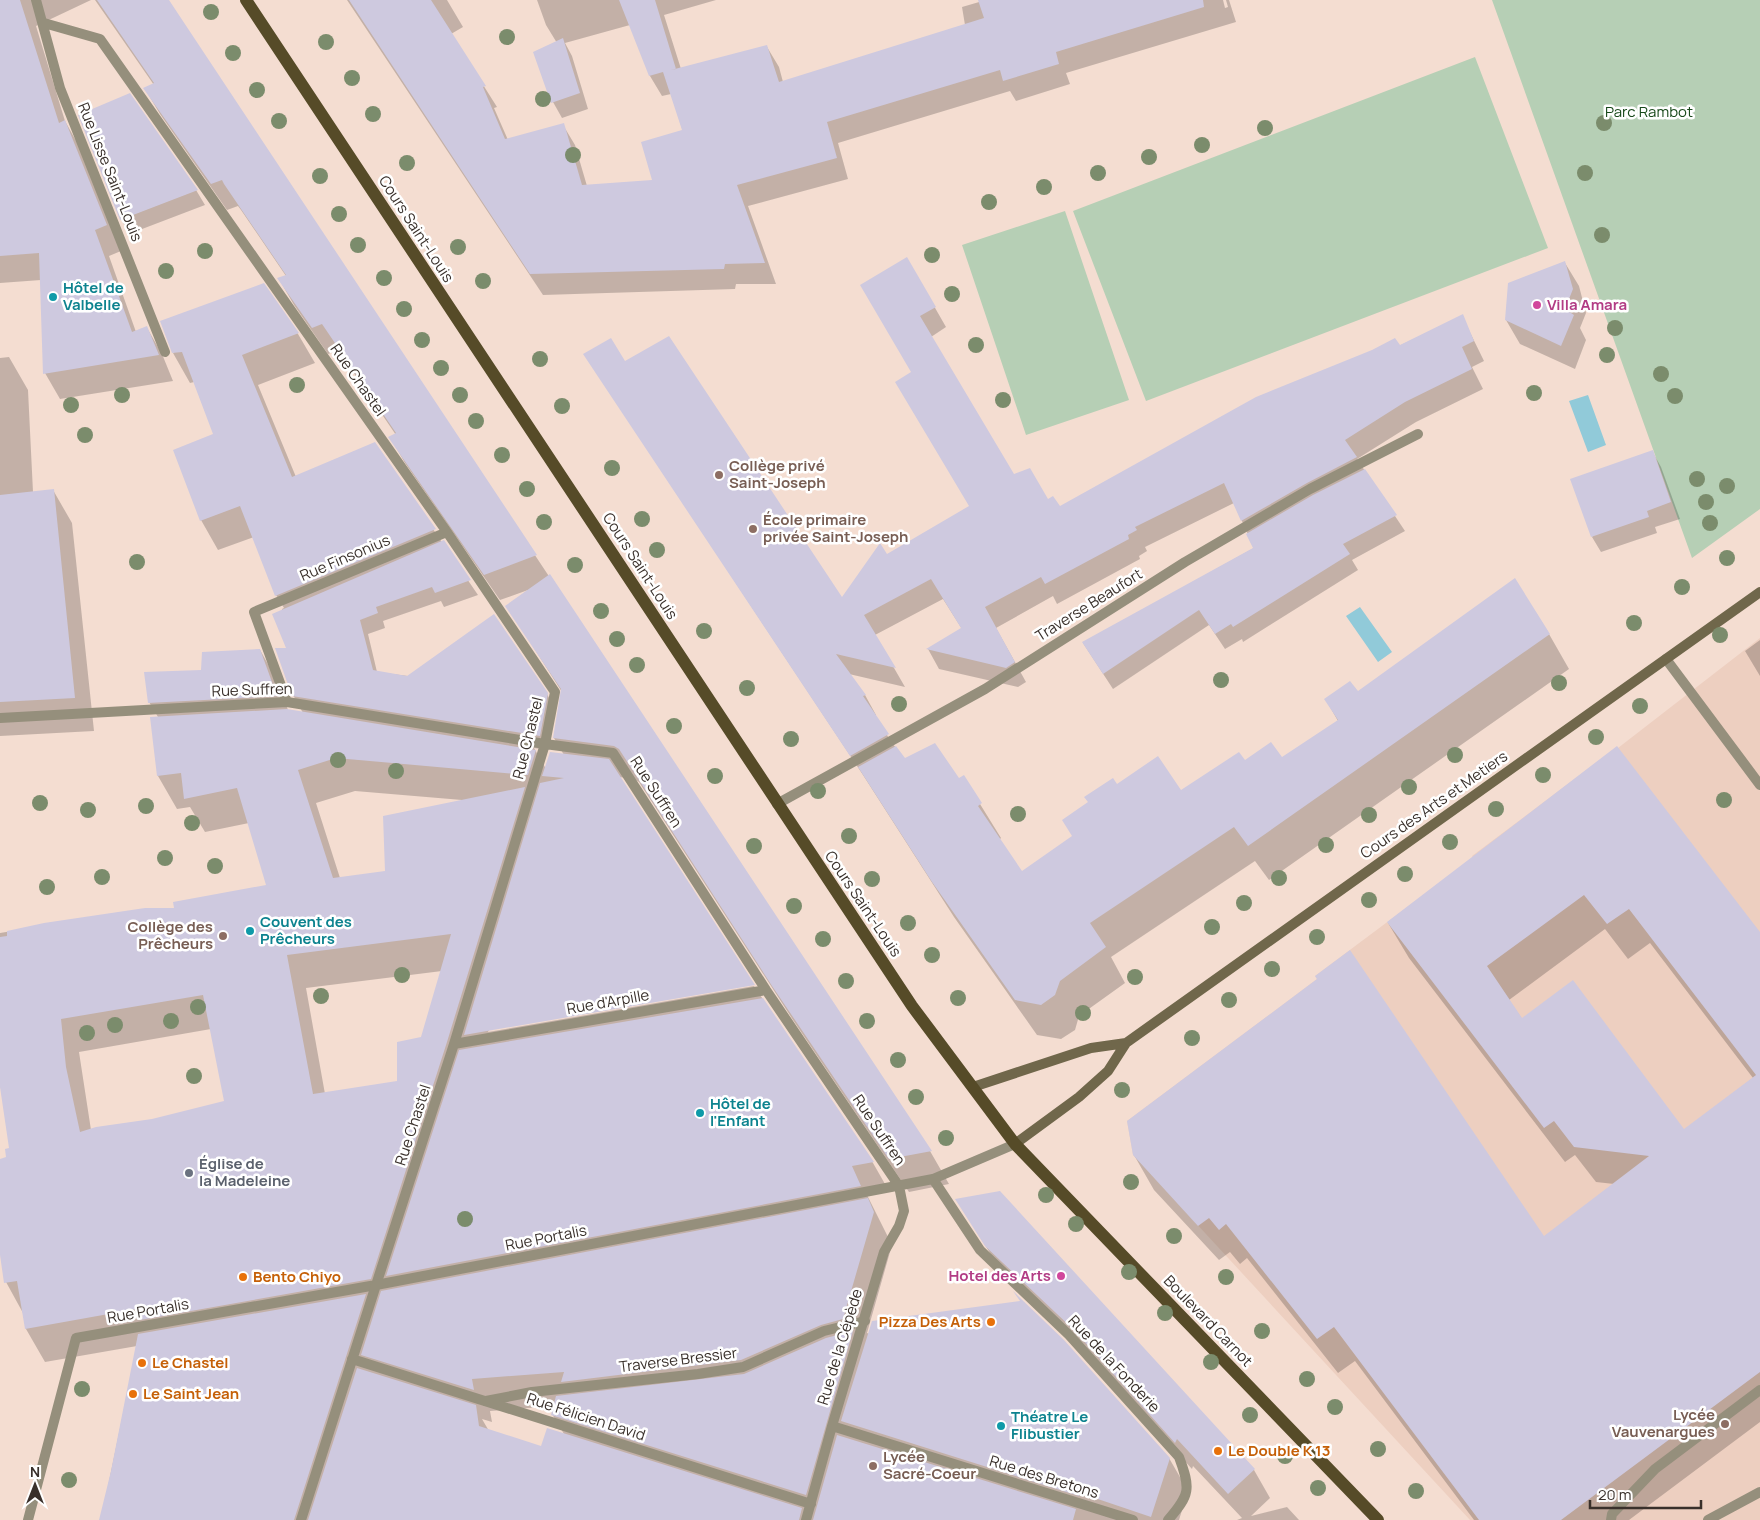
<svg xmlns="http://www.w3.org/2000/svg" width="1760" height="1520" font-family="Manrope,sans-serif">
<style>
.built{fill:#edcfc0}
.green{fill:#b6cfb5}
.water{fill:#91cad9}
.shadow{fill:#0003;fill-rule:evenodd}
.building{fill:#cec9df;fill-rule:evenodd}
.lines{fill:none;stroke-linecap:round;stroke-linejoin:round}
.service{stroke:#958f7c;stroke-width:10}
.pedestrian{stroke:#958f7c;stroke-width:10}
.minor{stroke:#958f7c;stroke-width:10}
.secondary{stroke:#70674b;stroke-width:10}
.primary{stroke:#564b28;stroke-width:12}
.tree{fill:#7b8c6c}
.culture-dot{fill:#0f9aa8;stroke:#fff;stroke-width:2}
.hotel-dot{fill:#d1479c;stroke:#fff;stroke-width:2}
.education-dot{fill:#8d6e63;stroke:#fff;stroke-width:2}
.worship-dot{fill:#6b7280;stroke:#fff;stroke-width:2}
.food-dot{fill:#e8710a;stroke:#fff;stroke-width:2}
.labels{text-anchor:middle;stroke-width:5;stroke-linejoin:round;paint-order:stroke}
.park-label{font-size:15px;fill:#18491a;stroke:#fff}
.street-label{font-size:15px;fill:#39302b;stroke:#fff}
.culture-label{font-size:15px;font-weight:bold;fill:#0d838f;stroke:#fff;text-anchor:start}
.hotel-label{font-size:15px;font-weight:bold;fill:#b23c85;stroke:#fff;text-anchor:start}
.education-label{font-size:15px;font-weight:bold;fill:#785e54;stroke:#fff;text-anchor:start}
.worship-label{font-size:15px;font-weight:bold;fill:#5b616d;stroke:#fff;text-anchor:start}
.food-label{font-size:15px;font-weight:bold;fill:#c56008;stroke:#fff;text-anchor:start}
</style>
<rect width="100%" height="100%" fill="#f4ddd1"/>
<path class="built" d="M1760,638V1520H1470L1133,1155L1127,1121L1317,979L1315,976L1473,858L1472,856L1617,747L1618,748Z"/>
<path class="green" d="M1492,0H1760V509L1692,558Z
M1475,57L1548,248L1146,401L1073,211Z
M1065,211L1129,400L1026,435L962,245Z"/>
<path class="water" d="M1588,395L1606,445L1588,452L1569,401Z
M1360,607L1392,652L1378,662L1346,616Z"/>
<path class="shadow" d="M0,0H91L36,26L65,121L80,148L121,251L109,256L136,332L147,328L162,354L173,381L60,399L45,373L41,280L0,283Z
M95,0H167L930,1151L949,1184L909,1192L793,1020L639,782L634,779L619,777L488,1032L754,986L873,1163L889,1191L867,1195L892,1245L867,1333L1169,1458L1188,1491L1179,1520H101L137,1346L45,1362L26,1329L23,1313L6,1282L0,1243V1199L11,1149L0,1083V933L145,909H176L268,886L249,823L205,832L190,807L177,809L158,776L151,718L158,717L149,702L202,671L260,650L278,682L288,710L303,713L293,695L282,609L284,608L276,595L254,537L218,550L201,520L214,434L194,382L190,383L173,353L263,285L298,334L315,363L258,385L296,477L375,444L478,595L444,607L441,601L383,621L385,628L368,634L377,672L547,694L555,709L548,750L534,748L546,769L564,755L554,738L562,692L507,606L528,590L500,600L405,463L390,437L396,435L338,350L328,354L294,305L279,279L286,276L241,210L238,206L227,210L160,114L145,89L154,85ZM355,791L462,800L387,872L340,878L316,803ZM442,971L422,1038L398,1082L325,1094L306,988ZM211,1029L225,1102L152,1120L91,1130L79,1052ZM555,1406L552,1414L564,1434L542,1448L489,1431L482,1419L492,1422L490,1411Z
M347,0H447L463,27L451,34L497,107L494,108L508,140L563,125L575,145L587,186L654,181L683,131L671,94L662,96L650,76L630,25L565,43L572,56L588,109L562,118L553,102L557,43L546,25L537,0H716L664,15L681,69L767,47L779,67L783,82L965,25L962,7L986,0H1223L1225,8L1228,7L1226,0H1229L1236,22L1066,73L1070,84L1016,101L1010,91L838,143L848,179L748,206L776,284H736L735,289L543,295Z
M196,190L205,205L129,234L121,219Z
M907,259L946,327L931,337L1013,476L1059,508L1462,316L1484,361L1472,367L1483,389L1416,422L1357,459L1405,531L1352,560L1358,570L1243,642L1242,639L1225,649L1209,625L1113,689L1083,643L1254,548L1234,503L1145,547L1147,551L1139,556L1140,559L1057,604L1053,596L996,628L1026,682L1018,687L939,669L928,649L962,629L943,599L875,635L905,687L849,674L865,695L876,715L874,716L904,760L959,779L980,804L1001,838L999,840L1021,873L1073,837L1117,785L1181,792L1245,762L1281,759L1338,721L1326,700L1357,693L1549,634L1569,669L1269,880L1255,861L1111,957L1125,983L1079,1016L1075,1030L1061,1039L1037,1035L954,917L863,775L585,355L625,363L842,599L887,556L970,507L912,372Z
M1565,263L1579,286L1586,313L1580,328L1586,340L1575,369L1520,344L1506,320Z
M9,357L28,390L33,492L53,490L72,523L94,731L0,736V358Z
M1652,451L1661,467L1680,519L1655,527L1657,533L1601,552L1592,537Z
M1760,640V676L1745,651Z
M1617,748L1760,936V1422L1629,1520H1474L1355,1361L1338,1373L1247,1258L1240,1264L1230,1252L1219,1260L1154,1190L1134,1155L1544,1237L1614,1184L1596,1182L1575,1155L1565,1162L1409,958L1388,923ZM1605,929L1628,959L1650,943L1753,1078L1684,1131L1522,1019L1509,1000Z
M957,1200L1254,1470L1270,1498L1251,1516L1287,1507L1299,1520H1237L1242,1518L1193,1466L1192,1469L1091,1358L1003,1274Z"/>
<path class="building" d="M0,0H20L59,123L65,120L107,225L95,230L132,332L147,326L159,355L43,374L39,253L0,256Z
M97,0H169L537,555L484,575L388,437L396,433L322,324L312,328L277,278L286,275L224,184L222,180L211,184L143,88L154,83Z
M349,0H431L486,86L483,87L505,139L564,123L582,185L652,180L641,142L682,130L663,72L649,76L619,0H655L676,69L671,70L767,45L779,82L984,18L978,0H1203L1204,7L1056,52L1059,64L1003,81L1000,70L827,122L837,158L737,185L765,263L725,264L724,269L530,274Z
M563,38L580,93L551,103L533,52Z
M130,93L198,190L120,220L78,115Z
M907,257L936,307L920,316L1014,474L1030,468L1048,499L1053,496L1060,506L1256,397L1372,350L1395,338L1400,345L1463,314L1474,341L1462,347L1472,369L1405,402L1345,440L1357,457L1307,483L1241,521L1224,483L1135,527L1137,530L1128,535L1129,539L1045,584L1041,577L985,607L1015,662L1006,668L926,649L961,628L931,579L864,615L896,668L836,654L866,695L863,696L889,734L850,756L583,354L611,338L625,361L669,336L842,597L880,543L887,554L969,506L895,382L911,372L860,285Z
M1565,261L1573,289L1565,309L1574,315L1561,346L1505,320L1508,283Z
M264,283L299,333L242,355L292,477L375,442L436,529L275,596L240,506L200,521L173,450L213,434L182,352L172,353L160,321Z
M1653,450L1671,502L1647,511L1649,517L1591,537L1570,479Z
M1365,469L1397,515L1343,544L1350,554L1233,627L1231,624L1215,634L1199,610L1103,674L1082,642L1253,548L1246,534L1313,495Z
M54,489L75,698L0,702V495Z
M444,540L471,580L435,593L432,587L376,607L378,613L360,620L373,670L407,676L494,614L548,693L540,736L292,696L275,648H286L272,614Z
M550,574L650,725L932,1151L889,1159L772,986L619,749L614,746L553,738L561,689L505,606Z
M1515,578L1550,634L1248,846L1234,827L1090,923L1106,947L1060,981L1055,995L1041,1005L1015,1000L932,882L858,767L896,746L905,758L935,743L959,778L964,775L982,803L978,806L1022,871L1072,836L1062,820L1088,802L1084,797L1113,778L1117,784L1158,756L1181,790L1239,752L1245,760L1271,742L1282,757L1338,720L1324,699L1350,681L1358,691Z
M260,649L277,696L148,703L144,672L201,670L202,652Z
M287,709L536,750L528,775L336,758L298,770L333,878L385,871L383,816L525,787L447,1042L371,1279L140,1320L142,1308L25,1329L17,1281L4,1283L0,1255V1159L6,1157L5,1149L9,1148L0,1087V937L7,936V931L44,923L145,908H174L173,902L266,885L237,788L184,799L181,773L157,776L150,717ZM451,934L421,1037L397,1042V1081L313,1094L287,955ZM203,995L224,1101L152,1119L96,1127L80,1132L66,1067L61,1019Z
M1617,746L1760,932V1372L1561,1520H1479L1334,1327L1317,1339L1226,1224L1219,1230L1209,1218L1198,1226L1133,1155L1127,1121L1317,979L1315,976L1350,950L1544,1236L1649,1156L1574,1147L1554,1121L1544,1128L1387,922ZM1584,895L1607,924L1629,909L1756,1075L1684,1129L1573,980L1522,1018L1487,966Z
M550,752L609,759L755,985L464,1035L540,783L564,778L542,776Z
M763,998L874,1162L852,1166L861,1186L386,1276L459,1050Z
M1000,1191L1255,1469L1228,1494L1177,1439L1175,1443L1074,1330L985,1246L955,1199Z
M868,1198L874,1212L843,1319L821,1325L741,1360L561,1382L564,1372L472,1379L474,1390L361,1355L381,1291Z
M1013,1291L1064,1340L1170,1458L1151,1517L1080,1493L1079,1496L841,1421L872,1321L1020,1301Z
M366,1294L294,1520H99L111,1471L138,1334Z
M853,1331L806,1495L551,1415L556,1396L744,1374L826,1338Z
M357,1368L476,1405L479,1426L541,1446L547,1428L802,1508L799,1520H308Z
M837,1435L1076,1509L1073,1520H813Z"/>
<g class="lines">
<path class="service" d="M1666,659L1760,785
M1611,1520L1612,1514L1655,1469L1760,1390
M1708,1520L1760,1492"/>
<path class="pedestrian" d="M36,0L60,88L165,352
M287,702L254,612L447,532
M0,718L287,702L545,744L613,753L766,990L899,1186
M454,1044L766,990
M486,1401L532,1392L698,1374L743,1367L824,1331L865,1321
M28,1520L76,1338L376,1285L454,1044L545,744L555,692L447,532L100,39L44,23"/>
<path class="minor" d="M777,804L985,689L1185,562L1310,489L1418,434
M933,1179L980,1250L1069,1335L1179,1457C1191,1489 1190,1495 1168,1520
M352,1359L811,1504
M832,1426L1133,1520
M301,1520L376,1285L933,1179L1015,1144
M806,1520L832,1426L884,1252L899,1226L904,1211L899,1186"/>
<path class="secondary" d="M973,1087L1091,1048L1126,1043
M1015,1144L1079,1097L1108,1071L1126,1043L1760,592"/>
<path class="primary" d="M246,0L912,1006L1015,1144L1378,1520"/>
</g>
<g class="tree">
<circle cx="211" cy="12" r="8"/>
<circle cx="507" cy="37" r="8"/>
<circle cx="326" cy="42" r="8"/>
<circle cx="233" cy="53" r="8"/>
<circle cx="352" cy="78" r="8"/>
<circle cx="257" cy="90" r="8"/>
<circle cx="543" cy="99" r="8"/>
<circle cx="373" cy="114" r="8"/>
<circle cx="279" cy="121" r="8"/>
<circle cx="1604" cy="123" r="8"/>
<circle cx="1265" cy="128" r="8"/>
<circle cx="1202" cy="145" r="8"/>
<circle cx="573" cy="155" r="8"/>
<circle cx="1149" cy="157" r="8"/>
<circle cx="407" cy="163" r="8"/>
<circle cx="1098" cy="173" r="8"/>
<circle cx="1585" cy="173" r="8"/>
<circle cx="320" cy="176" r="8"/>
<circle cx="1044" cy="187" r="8"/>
<circle cx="989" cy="202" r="8"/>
<circle cx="339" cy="214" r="8"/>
<circle cx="1602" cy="235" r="8"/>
<circle cx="358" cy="245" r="8"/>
<circle cx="458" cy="247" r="8"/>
<circle cx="205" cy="251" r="8"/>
<circle cx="932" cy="255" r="8"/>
<circle cx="166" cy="271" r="8"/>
<circle cx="384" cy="278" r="8"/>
<circle cx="483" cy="281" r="8"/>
<circle cx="952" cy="294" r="8"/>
<circle cx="404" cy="309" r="8"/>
<circle cx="1615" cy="328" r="8"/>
<circle cx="422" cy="340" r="8"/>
<circle cx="976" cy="345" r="8"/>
<circle cx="1607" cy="355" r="8"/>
<circle cx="540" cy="359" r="8"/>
<circle cx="441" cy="368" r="8"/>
<circle cx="1661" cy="374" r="8"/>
<circle cx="297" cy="385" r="8"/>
<circle cx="1534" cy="393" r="8"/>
<circle cx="122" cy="395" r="8"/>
<circle cx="460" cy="395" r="8"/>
<circle cx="1675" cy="396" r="8"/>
<circle cx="1003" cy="400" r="8"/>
<circle cx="71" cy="405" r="8"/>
<circle cx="562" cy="406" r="8"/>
<circle cx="476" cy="421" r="8"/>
<circle cx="85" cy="435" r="8"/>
<circle cx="502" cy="455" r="8"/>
<circle cx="612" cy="468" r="8"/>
<circle cx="1697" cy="479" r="8"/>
<circle cx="1727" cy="486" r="8"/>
<circle cx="527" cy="489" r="8"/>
<circle cx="1706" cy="502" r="8"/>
<circle cx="642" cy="519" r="8"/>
<circle cx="544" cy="522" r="8"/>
<circle cx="1710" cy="523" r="8"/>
<circle cx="657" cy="550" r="8"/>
<circle cx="1727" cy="558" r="8"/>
<circle cx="137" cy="562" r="8"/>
<circle cx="575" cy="565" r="8"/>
<circle cx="1682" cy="587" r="8"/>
<circle cx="601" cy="611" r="8"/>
<circle cx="1634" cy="623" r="8"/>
<circle cx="704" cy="631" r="8"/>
<circle cx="1720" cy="635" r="8"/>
<circle cx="617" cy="639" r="8"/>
<circle cx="637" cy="665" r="8"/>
<circle cx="1221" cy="680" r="8"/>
<circle cx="1559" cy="683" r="8"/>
<circle cx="747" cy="688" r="8"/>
<circle cx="899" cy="704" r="8"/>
<circle cx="1640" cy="706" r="8"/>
<circle cx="674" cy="726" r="8"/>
<circle cx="1596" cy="737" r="8"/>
<circle cx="791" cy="739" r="8"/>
<circle cx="1455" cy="755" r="8"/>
<circle cx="338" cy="760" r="8"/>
<circle cx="396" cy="771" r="8"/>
<circle cx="1543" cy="775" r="8"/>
<circle cx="715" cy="776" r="8"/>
<circle cx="1409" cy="787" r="8"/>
<circle cx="818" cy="791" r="8"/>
<circle cx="1724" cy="800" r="8"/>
<circle cx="40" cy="803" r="8"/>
<circle cx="146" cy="806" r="8"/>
<circle cx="1496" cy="809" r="8"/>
<circle cx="88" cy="810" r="8"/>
<circle cx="1018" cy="814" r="8"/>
<circle cx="1369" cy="815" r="8"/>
<circle cx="192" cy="823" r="8"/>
<circle cx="849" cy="836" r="8"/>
<circle cx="1450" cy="842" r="8"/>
<circle cx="1326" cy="845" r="8"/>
<circle cx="754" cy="846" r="8"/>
<circle cx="165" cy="858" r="8"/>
<circle cx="215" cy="866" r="8"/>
<circle cx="1405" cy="874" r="8"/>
<circle cx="102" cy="877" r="8"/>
<circle cx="1279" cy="878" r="8"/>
<circle cx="872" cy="879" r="8"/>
<circle cx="47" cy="887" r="8"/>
<circle cx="1369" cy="900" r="8"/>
<circle cx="1244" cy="903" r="8"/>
<circle cx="794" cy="906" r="8"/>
<circle cx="908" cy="923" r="8"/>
<circle cx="1212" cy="927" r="8"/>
<circle cx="1317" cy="937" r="8"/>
<circle cx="823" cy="939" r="8"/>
<circle cx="932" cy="955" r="8"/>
<circle cx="1272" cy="969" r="8"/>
<circle cx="402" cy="975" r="8"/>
<circle cx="1135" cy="977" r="8"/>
<circle cx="846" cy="981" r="8"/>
<circle cx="321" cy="996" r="8"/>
<circle cx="958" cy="998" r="8"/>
<circle cx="1229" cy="1000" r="8"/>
<circle cx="198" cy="1007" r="8"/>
<circle cx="1083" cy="1013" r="8"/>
<circle cx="171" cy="1021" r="8"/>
<circle cx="867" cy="1021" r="8"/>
<circle cx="115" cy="1025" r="8"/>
<circle cx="87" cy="1033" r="8"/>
<circle cx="1192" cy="1038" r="8"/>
<circle cx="898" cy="1060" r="8"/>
<circle cx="194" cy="1076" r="8"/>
<circle cx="1122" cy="1090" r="8"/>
<circle cx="916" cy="1097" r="8"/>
<circle cx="946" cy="1138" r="8"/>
<circle cx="1131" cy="1182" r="8"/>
<circle cx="1046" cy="1195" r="8"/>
<circle cx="465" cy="1219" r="8"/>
<circle cx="1076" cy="1224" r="8"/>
<circle cx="1174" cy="1236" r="8"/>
<circle cx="1129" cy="1272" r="8"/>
<circle cx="1226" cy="1277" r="8"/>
<circle cx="1165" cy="1313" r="8"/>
<circle cx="1262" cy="1331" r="8"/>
<circle cx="1211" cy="1362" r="8"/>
<circle cx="1307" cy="1379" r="8"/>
<circle cx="82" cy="1389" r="8"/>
<circle cx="1335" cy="1407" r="8"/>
<circle cx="1250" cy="1415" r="8"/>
<circle cx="1378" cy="1449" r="8"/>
<circle cx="1285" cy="1456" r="8"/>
<circle cx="69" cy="1480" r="8"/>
<circle cx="1318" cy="1488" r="8"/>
<circle cx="1416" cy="1491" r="8"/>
</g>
<g class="culture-dot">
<circle cx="53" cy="297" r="5"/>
<circle cx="250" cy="931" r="5"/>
<circle cx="700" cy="1113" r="5"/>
<circle cx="1001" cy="1426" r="5"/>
</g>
<g class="hotel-dot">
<circle cx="1537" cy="305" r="5"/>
<circle cx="1061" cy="1276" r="5"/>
</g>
<g class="education-dot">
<circle cx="719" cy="475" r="5"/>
<circle cx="753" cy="529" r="5"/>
<circle cx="223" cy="936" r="5"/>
<circle cx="1725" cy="1424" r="5"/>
<circle cx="873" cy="1466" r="5"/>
</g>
<circle class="worship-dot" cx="189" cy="1173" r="5"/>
<g class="food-dot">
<circle cx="243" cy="1277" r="5"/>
<circle cx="991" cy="1322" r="5"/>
<circle cx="142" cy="1363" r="5"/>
<circle cx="133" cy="1394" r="5"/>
<circle cx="1218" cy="1451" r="5"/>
</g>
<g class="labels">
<g class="park-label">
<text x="1649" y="117">Parc Rambot</text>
</g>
<g class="street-label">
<text transform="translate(110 172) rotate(68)" y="5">Rue Lisse Saint-Louis</text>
<text transform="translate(416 229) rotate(57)" y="5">Cours Saint-Louis</text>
<text transform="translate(358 380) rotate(55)" y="5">Rue Chastel</text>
<text transform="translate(345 558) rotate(-23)" y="5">Rue Finsonius</text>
<text transform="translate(640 566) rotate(57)" y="5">Cours Saint-Louis</text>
<text transform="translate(1089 605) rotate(-32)" y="5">Traverse Beaufort</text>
<text transform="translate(252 690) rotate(-2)" y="5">Rue Suffren</text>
<text transform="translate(528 738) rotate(-76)" y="5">Rue Chastel</text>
<text transform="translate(656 792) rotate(57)" y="5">Rue Suffren</text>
<text transform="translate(1434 805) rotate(-35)" y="5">Cours des Arts et Metiers</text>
<text transform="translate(863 904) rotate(56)" y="5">Cours Saint-Louis</text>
<text transform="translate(608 1002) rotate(-10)" y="5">Rue d'Arpille</text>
<text transform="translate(413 1125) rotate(-72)" y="5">Rue Chastel</text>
<text transform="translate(879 1130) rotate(56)" y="5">Rue Suffren</text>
<text transform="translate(546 1238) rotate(-11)" y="5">Rue Portalis</text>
<text transform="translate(148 1311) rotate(-10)" y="5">Rue Portalis</text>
<text transform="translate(1208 1321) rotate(46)" y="5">Boulevard Carnot</text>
<text transform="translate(840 1347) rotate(-73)" y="5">Rue de la Cépède</text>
<text transform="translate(678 1360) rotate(-7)" y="5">Traverse Bressier</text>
<text transform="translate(1114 1364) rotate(47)" y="5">Rue de la Fonderie</text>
<text transform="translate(586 1417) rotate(18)" y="5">Rue Félicien David</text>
<text transform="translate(1044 1477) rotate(17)" y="5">Rue des Bretons</text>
</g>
<g class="culture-label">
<text x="63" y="293">Hôtel de<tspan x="63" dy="17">Valbelle</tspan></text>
<text x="260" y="927">Couvent des<tspan x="260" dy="17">Prêcheurs</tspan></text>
<text x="710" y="1109">Hôtel de<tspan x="710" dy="17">l'Enfant</tspan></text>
<text x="1011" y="1422">Théatre Le<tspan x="1011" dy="17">Flibustier</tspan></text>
</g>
<g class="hotel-label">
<text x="1547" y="310">Villa Amara</text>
<text x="1051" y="1281" text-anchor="end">Hotel des Arts</text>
</g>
<g class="education-label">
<text x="729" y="471">Collège privé<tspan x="729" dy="17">Saint-Joseph</tspan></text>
<text x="763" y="525">École primaire<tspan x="763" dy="17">privée Saint-Joseph</tspan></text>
<text x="213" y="932" text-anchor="end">Collège des<tspan x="213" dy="17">Prêcheurs</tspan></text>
<text x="1715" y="1420" text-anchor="end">Lycée<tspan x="1715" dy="17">Vauvenargues</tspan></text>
<text x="883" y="1462">Lycée<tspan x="883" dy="17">Sacré-Coeur</tspan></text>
</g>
<g class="worship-label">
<text x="199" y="1169">Église de<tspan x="199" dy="17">la Madeleine</tspan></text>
</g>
<g class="food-label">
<text x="253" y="1282">Bento Chiyo</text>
<text x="981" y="1327" text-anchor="end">Pizza Des Arts</text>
<text x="152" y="1368">Le Chastel</text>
<text x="143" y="1399">Le Saint Jean</text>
<text x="1228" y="1456">Le Double K 13</text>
</g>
</g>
<g transform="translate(35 1485)" stroke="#ffffff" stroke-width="4" paint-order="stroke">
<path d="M0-4L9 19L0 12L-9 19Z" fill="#39302b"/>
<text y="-8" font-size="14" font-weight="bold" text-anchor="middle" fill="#39302b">N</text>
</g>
<path d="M1590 1500v8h111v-8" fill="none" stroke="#39302b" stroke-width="2.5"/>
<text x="1598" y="1500" font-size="15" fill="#39302b" stroke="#ffffff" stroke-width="4" paint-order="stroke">20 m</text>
</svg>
